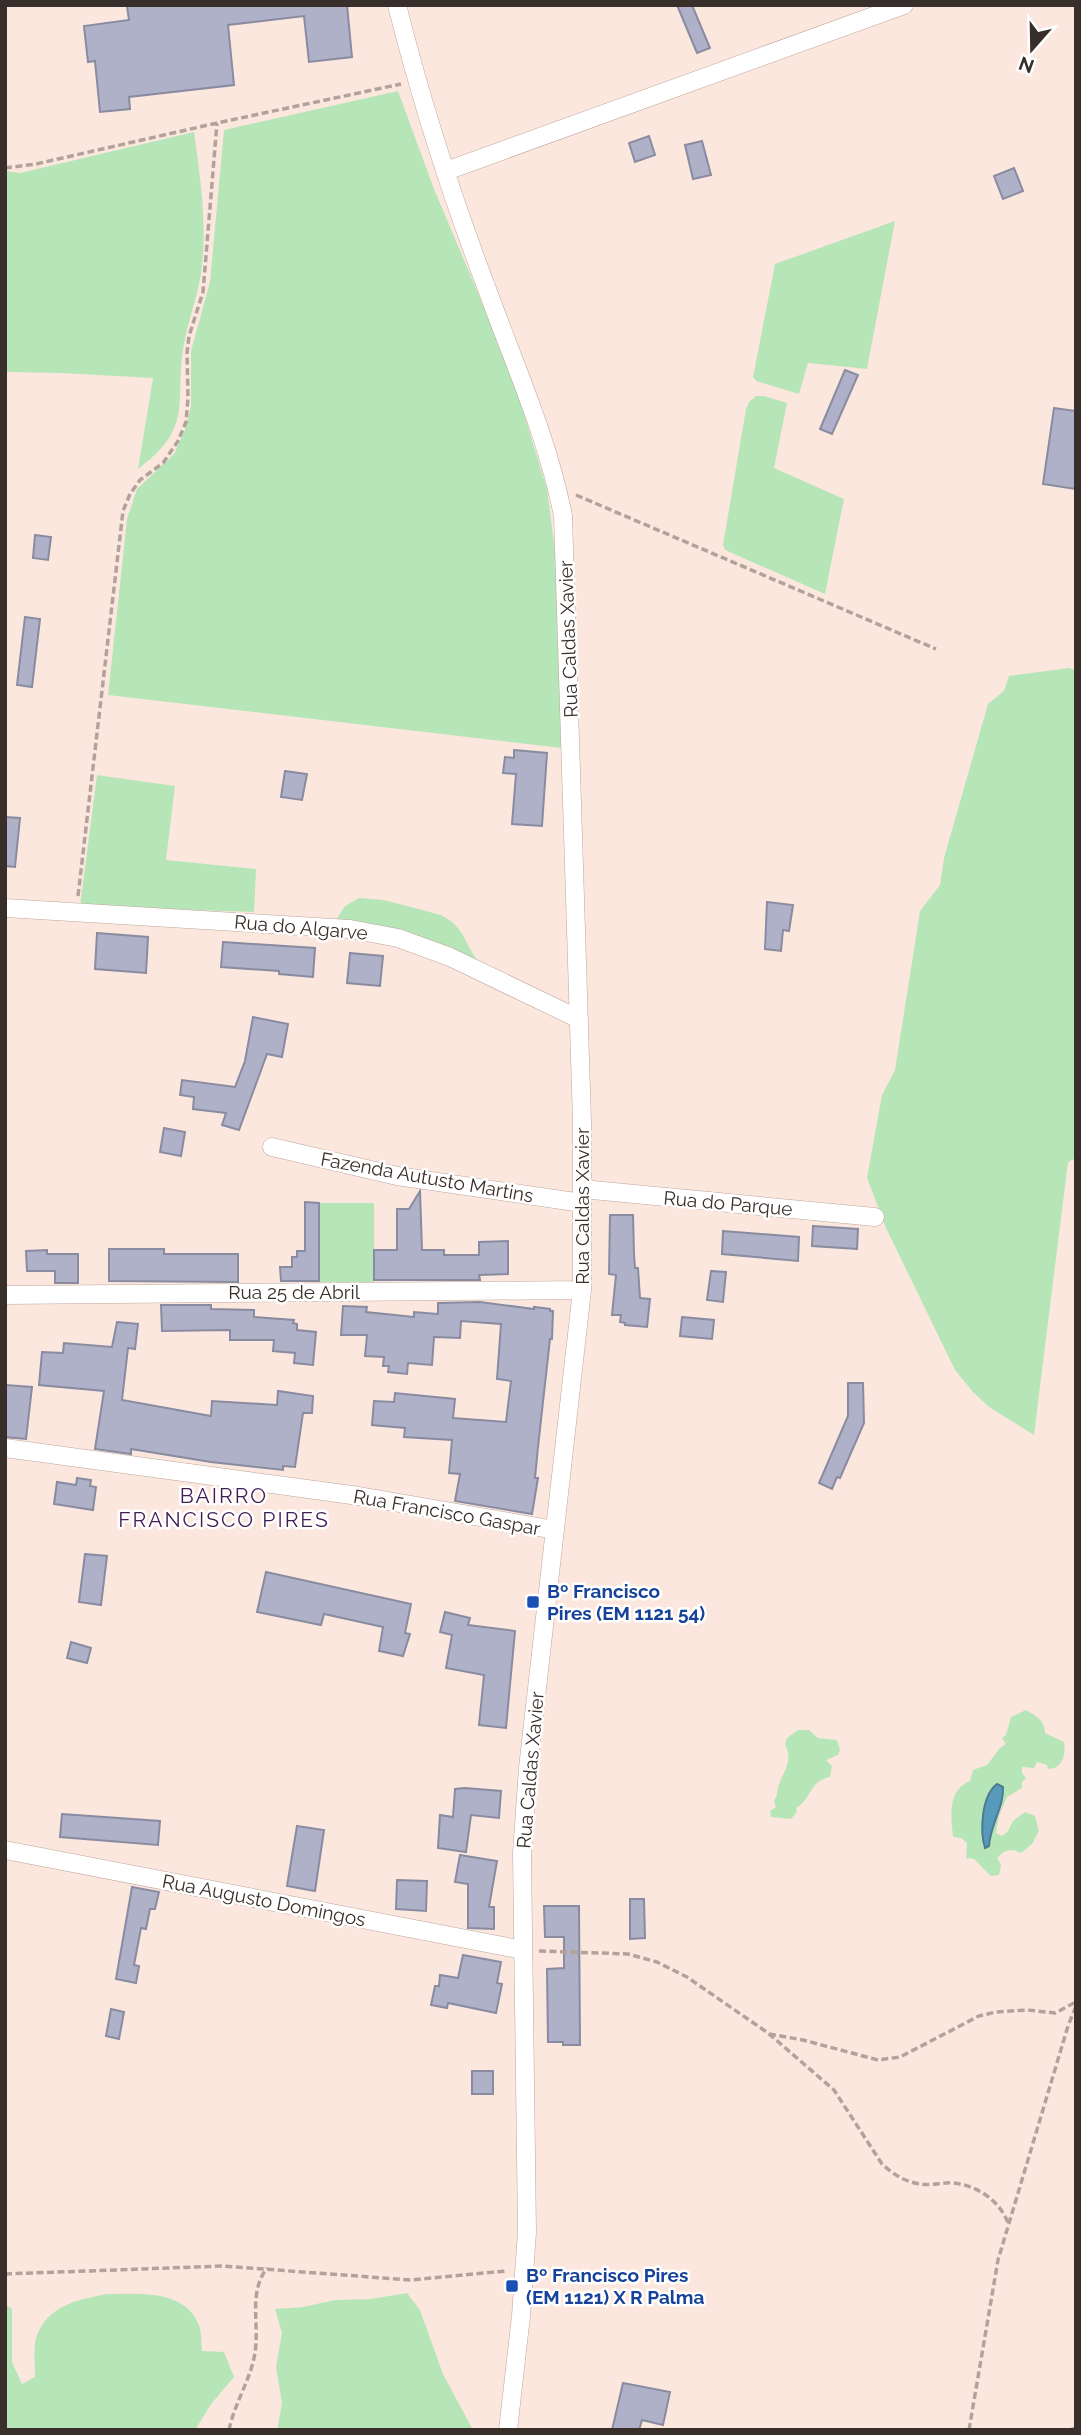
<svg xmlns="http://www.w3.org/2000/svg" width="1081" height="2435" font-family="Raleway,sans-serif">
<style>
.green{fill:#b6e6b8;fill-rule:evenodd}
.water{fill:#579abc;stroke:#4e7a90;stroke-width:2}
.building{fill:#afb1c8;stroke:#898ba0;stroke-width:2}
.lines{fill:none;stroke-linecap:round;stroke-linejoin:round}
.street-casing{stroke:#bea69b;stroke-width:19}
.path{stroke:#b3a29b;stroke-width:3.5;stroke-dasharray:7 3.5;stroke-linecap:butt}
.street{stroke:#fff;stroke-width:18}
.transit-dot{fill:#1a4fb4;stroke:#fff;stroke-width:2.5}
.labels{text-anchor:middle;stroke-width:5;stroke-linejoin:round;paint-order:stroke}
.street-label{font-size:19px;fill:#382f2a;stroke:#fff}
.transit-label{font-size:19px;font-weight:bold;fill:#164399;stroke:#fff;text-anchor:start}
.neighbourhood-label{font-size:21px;letter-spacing:2px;fill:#401e55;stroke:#fff}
</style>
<rect width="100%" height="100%" fill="#fce7de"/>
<path class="green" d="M398,91L434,189L510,369L547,489L558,574L562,748L108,695L127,519L137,489L174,454L185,430L191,406V351L210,282L224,130Z
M194,132C200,176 207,221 202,266C199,295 187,321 183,350C175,406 193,428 138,469L153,378L60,373L5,372V171L20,173Z
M895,221L867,369L808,363L799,394L756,381L753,377L775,264Z
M756,396H764L787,403L774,468L844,499L825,594L725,550L723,545L746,409L749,402Z
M1069,668L1076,670V1158L1068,1162L1034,1435L989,1407L973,1392L955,1370L886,1228L867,1178L882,1095L895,1070L920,911L940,885L944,858L988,704L1004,691L1009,676Z
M97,775L175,786L166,860L256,869L254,912L80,906Z
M359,898L384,900L441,915C468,929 463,945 481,964L336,920L345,906Z
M319,1203H374V1282H319Z
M1026,1710C1036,1716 1045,1720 1045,1733L1064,1742C1066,1754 1063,1769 1048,1769L1047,1765L1037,1762L1034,1768L1022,1767V1773L1026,1778L1022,1782V1788L1007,1797L999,1816L996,1833L1002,1836L1008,1831L1013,1821L1025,1812L1035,1816L1039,1831L1032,1844L1021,1853C1010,1848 1005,1850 997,1858L1001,1865L999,1875L991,1876L974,1859L966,1858L967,1843L961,1838L953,1837C951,1818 947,1790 970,1781L973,1770L987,1765L1000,1748L1006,1744L1002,1738L1006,1735L1011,1717ZM990,1797L1002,1806L990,1837L989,1846H983C986,1827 978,1816 990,1797Z
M798,1730H809L818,1738L837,1740L840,1750L838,1755L826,1760L832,1766L830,1777C809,1781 812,1799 796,1808L797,1812L791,1819L771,1817L770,1811L776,1807L774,1801C778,1795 777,1789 779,1784C785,1769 793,1761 785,1744L787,1738Z
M407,2293L420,2310L443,2374L473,2430H277L282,2403L276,2367L282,2333L275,2309L303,2307L335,2300L371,2299Z
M107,2294C138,2294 183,2289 198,2323C202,2330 201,2343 202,2351L224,2352L234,2377L212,2403L195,2430H5V2304L12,2309V2362L22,2384L35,2377C35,2365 33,2349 36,2338C47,2305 77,2300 107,2294Z"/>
<path class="water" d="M997,1784L1003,1787C1004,1808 990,1825 989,1846L985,1848C980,1832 981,1796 997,1784Z"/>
<path class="building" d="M139,5H347L352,57L309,62L304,16L228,25L234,85L129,97L130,109L100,112L95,61L88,62L84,26L129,20L127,6Z
M677,5H692L710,48L697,53Z
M649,136L655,155L635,162L629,143Z
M702,141L711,175L693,179L685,145Z
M1014,168L1023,191L1003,199L994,176Z
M845,370L858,375L832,434L820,429Z
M1054,408L1076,411V489L1043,484Z
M35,535L51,537L48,560L33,558Z
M25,617L40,619L32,687L17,685Z
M514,750L547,753L542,826L512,824L516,774L503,773L505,757L514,758Z
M285,771L307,774L302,800L281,797Z
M5,817L20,818L15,867L5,866Z
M767,902L793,905L789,931L783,930L781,951L765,949Z
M97,933L148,937L146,973L95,969Z
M223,942L315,948L313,977L279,974V971L221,967Z
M350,953L383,956L380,986L347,983Z
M253,1017L288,1024L282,1057L267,1054L239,1130L222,1125L226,1113L193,1109L194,1097L180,1095L182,1080L235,1087L245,1061Z
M164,1128L185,1132L181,1156L160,1152Z
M420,1191L422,1250H444V1255H479V1242L508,1241V1274L479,1275L480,1280H374V1250H397V1209H409Z
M305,1202L319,1203V1281H281L280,1267H292V1257H297V1251H305Z
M610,1215H633L634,1254L635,1268H638L640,1298L650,1299L647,1327L625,1325V1323L620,1322L621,1315H612L616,1275L609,1274Z
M813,1226L858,1229L857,1249L812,1246Z
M723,1231L799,1237L798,1261L722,1254Z
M109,1249H164V1254H238V1282L109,1281Z
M47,1250V1254H78V1283H55V1271H27L26,1251Z
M711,1271L726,1272L723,1302L707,1300Z
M480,1302L534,1309V1307L550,1309V1311H553L552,1339H550L538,1447L535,1478H538L532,1514L455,1501L460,1474L449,1473L452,1440L404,1437L405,1428L372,1425L374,1401L394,1402L395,1393L455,1399L453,1418L506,1422L511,1381L497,1379L501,1324L461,1321L460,1338L434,1337L432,1365L408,1363L407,1374L388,1372L389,1366H383L384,1357L365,1356L367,1335H341L343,1306L367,1307L366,1312L414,1317V1312L438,1314V1303Z
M161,1305H211V1309L254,1310V1317L294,1320L293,1323L297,1324V1330L316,1332L313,1365L294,1363L295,1353L273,1351L274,1340H230V1330L162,1331Z
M682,1317L714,1320L712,1339L680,1336Z
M117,1322L138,1324L135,1349L128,1348L122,1400L211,1416L212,1401L277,1405L278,1391L313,1396L312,1413H303L295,1467L283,1466V1470L211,1462L131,1449V1454L95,1449L104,1391L39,1385L42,1352L63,1353L64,1343L112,1347Z
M848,1383H863L864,1423L840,1478L837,1477L832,1489L819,1483L848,1416Z
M5,1385L32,1387L26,1439L5,1437Z
M77,1478L91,1480L90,1486L96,1487L93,1510L54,1504L57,1482L76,1485Z
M85,1554L107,1556L101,1605L79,1602Z
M266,1572L411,1604L405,1633L410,1634L403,1656L379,1651L383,1627L324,1614L321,1625L257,1612Z
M445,1612L470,1618L468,1625L515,1631L506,1728L479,1725L484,1675L446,1668L452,1635L440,1632Z
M71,1642L91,1648L87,1663L67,1658Z
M465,1788L501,1791L499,1818L471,1815L466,1852L438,1848L440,1815L453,1817L455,1789Z
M62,1814L160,1821L158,1845L60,1837Z
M297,1826L324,1830L315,1891L287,1886Z
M460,1855L497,1861L489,1907H494V1929L468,1928V1884L455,1882Z
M397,1880L427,1881L426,1911L396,1909Z
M132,1887L159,1892L155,1909H150L146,1929L141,1928L134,1965L139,1966L136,1983L116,1979Z
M630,1899H644L645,1938L630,1939Z
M544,1906H579L580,2045H563V2042H548L547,1969L564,1968V1937H545Z
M463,1955L501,1962L497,1983L502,1984L496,2013L448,2003L447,2008L431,2005L435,1986H439L440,1975L458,1978Z
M111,2009L124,2012L119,2039L106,2036Z
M472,2071H493V2094H472Z
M623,2383L670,2392L663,2425L642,2420L639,2430H612Z"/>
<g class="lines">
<defs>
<path id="street" d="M397,5C421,101 452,197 487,289C514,364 548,438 563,516L582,1121V1290L528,1768L522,1853L527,2232L521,2316L508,2430
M446,171L904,5
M5,908L350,929L398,938L450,957L579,1019
M272,1147L397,1176L582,1203
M582,1189L875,1217
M5,1295L582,1290
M5,1448L359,1496L555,1530
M5,1850L523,1950"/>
</defs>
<use href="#street" class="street-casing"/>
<path class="path" d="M5,168L36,164L217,123L401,84
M576,495L936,649
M78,896L123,511L130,494L140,480L163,463L178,441L186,422L188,398L187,353L189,336L203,292L217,123
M539,1951L628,1954L657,1962L687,1977L768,2033L834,2090L882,2164C893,2174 905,2182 920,2184C932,2186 942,2182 953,2183C977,2185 1000,2201 1008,2223
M769,2034L803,2040L878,2060L900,2057L979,2016L996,2012L1027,2010L1055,2013L1076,2002
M5,2274L223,2266L410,2280L506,2271
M229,2430C234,2405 249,2382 254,2358C261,2327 247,2294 267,2268
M969,2430L998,2260L1068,2026L1076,2006
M1070,2430L1076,2428"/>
<use href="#street" class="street"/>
</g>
<g class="transit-dot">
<rect x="526" y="1595" width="14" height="14" rx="3.5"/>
<rect x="505" y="2279" width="14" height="14" rx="3.5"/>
</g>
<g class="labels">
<g class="street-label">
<text transform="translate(568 639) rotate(-92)" y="7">Rua Caldas Xavier</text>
<text transform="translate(301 927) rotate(5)" y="7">Rua do Algarve</text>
<text transform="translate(427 1177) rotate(10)" y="7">Fazenda Autusto Martins</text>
<text transform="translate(728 1203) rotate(5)" y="7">Rua do Parque</text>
<text transform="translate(582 1206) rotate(-90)" y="7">Rua Caldas Xavier</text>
<text x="294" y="1299">Rua 25 de Abril</text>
<text transform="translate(447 1512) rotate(10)" y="7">Rua Francisco Gaspar</text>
<text transform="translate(530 1770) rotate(-85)" y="7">Rua Caldas Xavier</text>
<text transform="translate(264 1900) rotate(11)" y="7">Rua Augusto Domingos</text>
</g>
<g class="transit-label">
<text x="547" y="1598">Bº Francisco<tspan x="547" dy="22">Pires (EM 1121 54)</tspan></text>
<text x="526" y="2282">Bº Francisco Pires<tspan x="526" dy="22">(EM 1121) X R Palma</tspan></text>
</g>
<g class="neighbourhood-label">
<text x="224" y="1503">BAIRRO<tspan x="224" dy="24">FRANCISCO PIRES</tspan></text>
</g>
</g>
<rect width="1081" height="2435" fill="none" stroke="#382f2a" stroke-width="14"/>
<g transform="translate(1032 49) rotate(200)" stroke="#ffffff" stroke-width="5" paint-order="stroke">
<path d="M0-5L12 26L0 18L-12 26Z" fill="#382f2a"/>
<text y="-10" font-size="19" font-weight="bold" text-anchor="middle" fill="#382f2a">N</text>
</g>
</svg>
